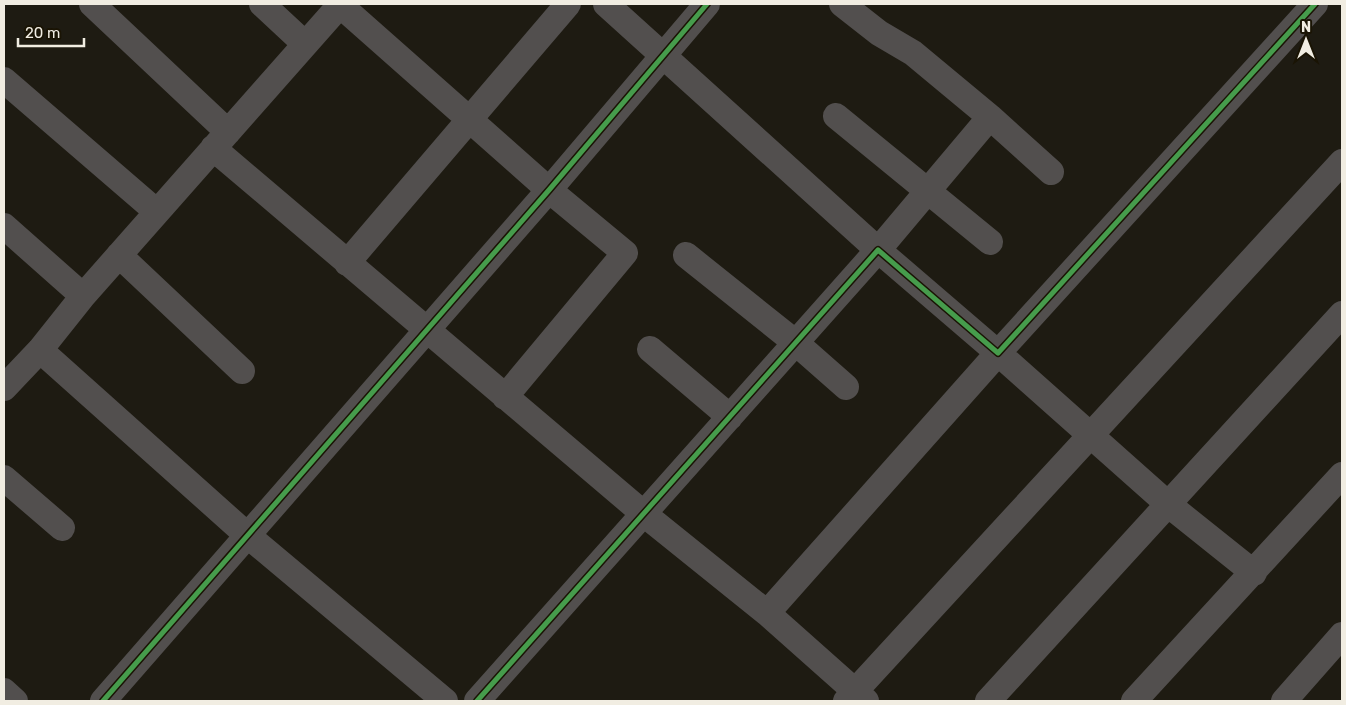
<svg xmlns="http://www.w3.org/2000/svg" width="1346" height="705" font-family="Rubik,sans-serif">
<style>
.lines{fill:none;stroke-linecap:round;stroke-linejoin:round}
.street{stroke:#524f4e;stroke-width:26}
.cycleway-casing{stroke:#1a1404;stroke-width:8}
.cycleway{stroke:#469c4c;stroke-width:5}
</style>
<rect width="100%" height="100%" fill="#1e1b12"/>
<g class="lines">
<path class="street" d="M92,4L228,132
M262,4L305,44
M606,4L878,250L990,117
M842,4L879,33L913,53L990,117L1051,172
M340,5L549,190L625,253L505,397
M4,80L157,212
M836,116L990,242
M213,148L644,514L767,613L866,701
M4,226L83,296
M119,255L242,371
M686,255L796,343L846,387
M347,263L568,4
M650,349L730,417
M40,350L247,535L445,701
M4,388L40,350L83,296L341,4
M4,478L62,528
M767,613L998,353L1169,505L1254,573
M4,691L15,701
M103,701L549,190L707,4
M477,701L878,250L998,353L1315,4
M846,701L1342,162
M988,701L1342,314
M1134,701L1342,475
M1284,701L1342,635"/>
<defs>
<path id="cycleway" d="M103,701L549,190L707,4
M477,701L878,250L998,353L1315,4"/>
</defs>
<use href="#cycleway" class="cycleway-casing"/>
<use href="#cycleway" class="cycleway"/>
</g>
<rect width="1346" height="705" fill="none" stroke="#f1ede2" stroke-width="10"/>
<g transform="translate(1306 40)" stroke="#1a1404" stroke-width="4" paint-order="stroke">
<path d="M0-4L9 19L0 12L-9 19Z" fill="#f1ede2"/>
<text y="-8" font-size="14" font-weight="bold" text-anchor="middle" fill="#f1ede2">N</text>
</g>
<path d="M18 38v8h66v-8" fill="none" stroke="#f1ede2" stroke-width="2.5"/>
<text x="25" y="38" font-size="15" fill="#f1ede2" stroke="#1a1404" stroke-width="4" paint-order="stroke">20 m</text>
</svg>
